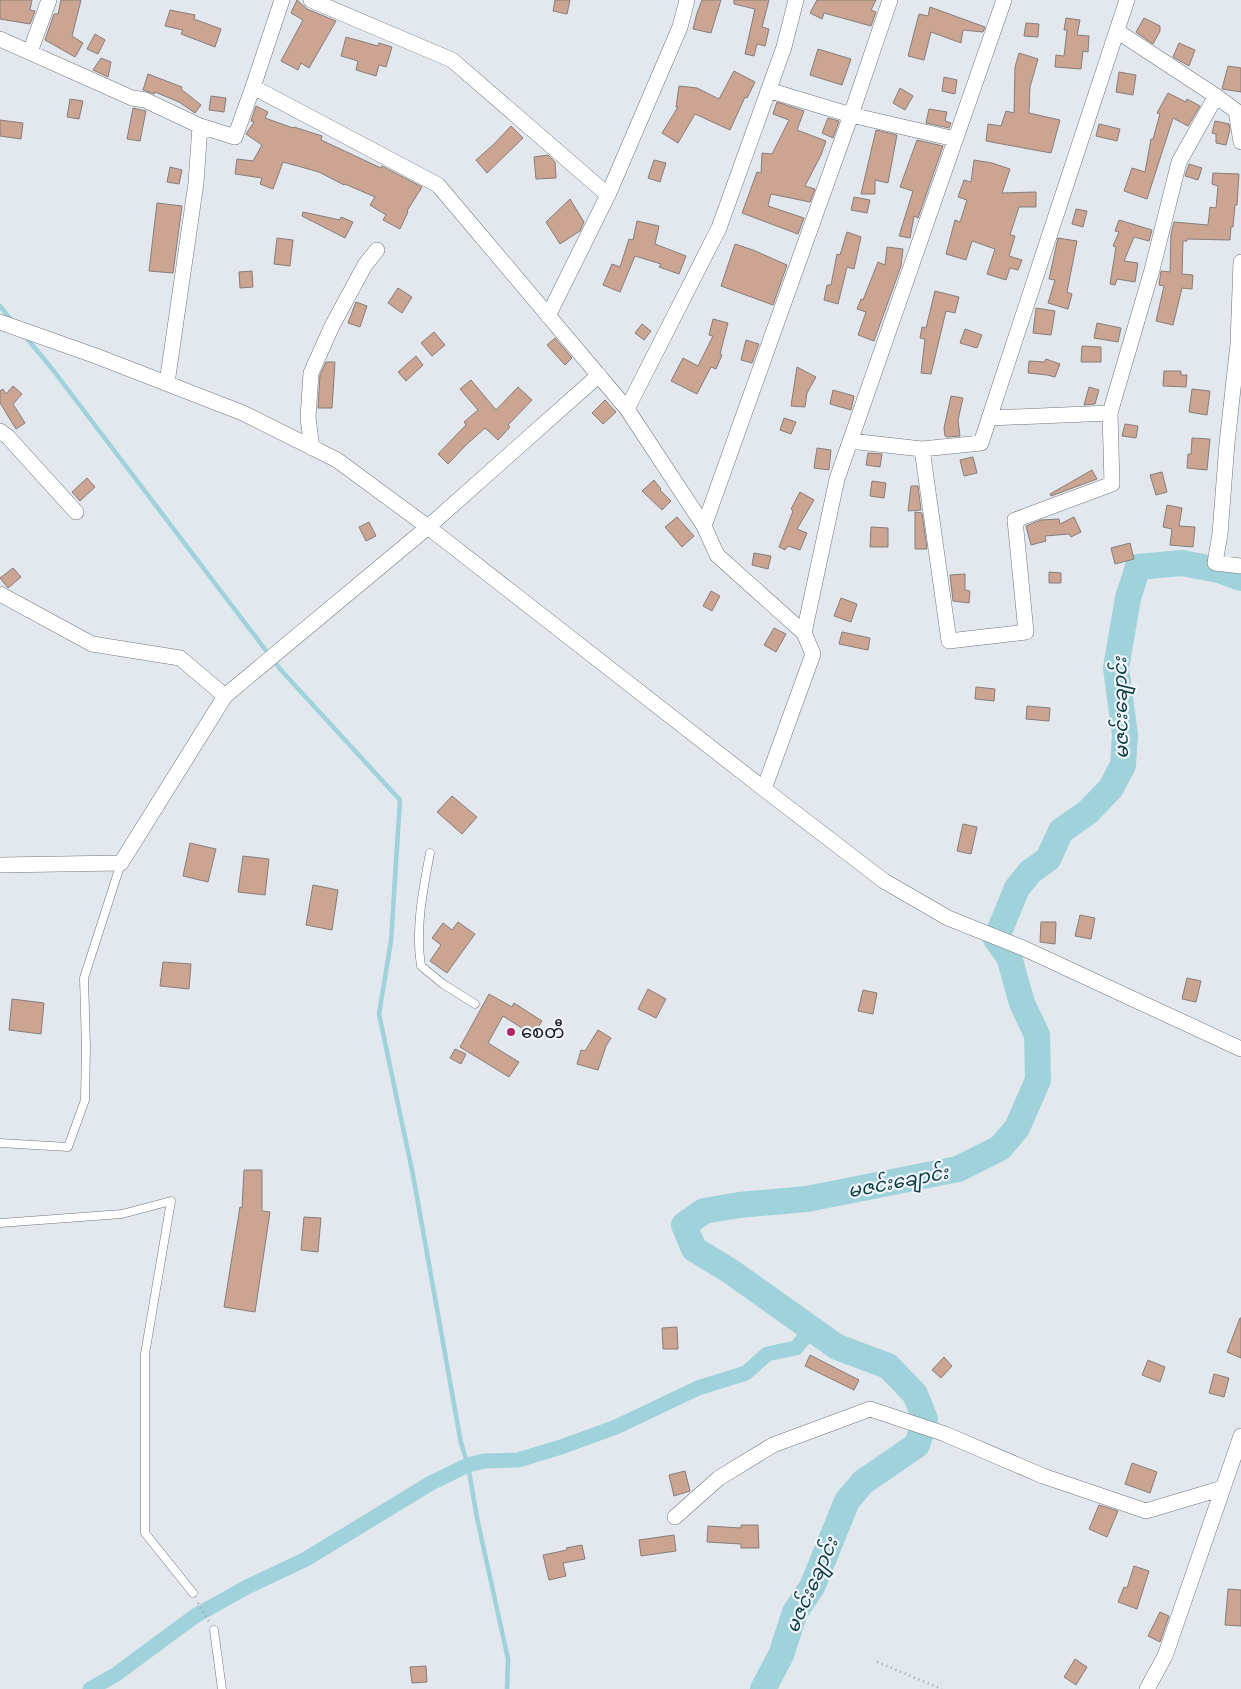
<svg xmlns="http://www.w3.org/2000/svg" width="1241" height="1689" font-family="'PT Sans','Noto Sans Myanmar',sans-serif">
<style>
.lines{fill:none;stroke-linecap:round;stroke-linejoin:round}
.stream{stroke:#a0d2db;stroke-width:4.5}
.canal{stroke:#a0d2db;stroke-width:15}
.river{stroke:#a0d2db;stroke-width:26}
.building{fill:#cca492;stroke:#867e7b}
.lane-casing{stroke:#70767b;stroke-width:9}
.street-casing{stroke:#70767b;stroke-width:16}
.path{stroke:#9ba0a5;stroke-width:2.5;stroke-dasharray:1 4;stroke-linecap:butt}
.lane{stroke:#fff;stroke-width:8}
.street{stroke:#fff;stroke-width:15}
.poi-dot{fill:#af2565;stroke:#eff5fb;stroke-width:2}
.labels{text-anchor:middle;stroke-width:4.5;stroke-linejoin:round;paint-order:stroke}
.poi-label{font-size:18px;fill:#121416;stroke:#eff5fb;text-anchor:start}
.water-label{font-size:19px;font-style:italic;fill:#0b3b42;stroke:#eff5fb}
</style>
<rect width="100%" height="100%" fill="#e2e8ee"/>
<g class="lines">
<path class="stream" d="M0,306L13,322
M25,336L53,370L280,669L400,800L391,941L379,1014L413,1175L461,1443L468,1465L477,1518L508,1659L507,1689"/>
<path class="canal" d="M90,1689L115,1675L195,1616L247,1587L306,1559L431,1483L468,1465L484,1461L518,1460L561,1447L616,1427L698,1388L746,1373L767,1354L796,1348L811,1330"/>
<path class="river" d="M763,1689L781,1655L795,1612L812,1587L847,1501L863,1482L917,1445L925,1419L915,1394L888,1366L837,1347L730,1271L694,1249L684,1225L704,1211L739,1205L807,1199L958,1169L1000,1148L1017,1128L1038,1080L1037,1035L1022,1003L1009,957L996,939L1017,888L1030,872L1048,859L1061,831L1088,812L1111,788L1123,765L1125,735L1116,668L1128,598L1138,567L1182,563L1219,570L1241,578"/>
</g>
<path class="building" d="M0,0H32L30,10L35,11L30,24L0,19Z
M61,0H81L72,36L83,43L75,57L45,40L54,14H58Z
M297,0L307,9L336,21L309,68L301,63L298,70L281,61L303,20L291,13Z
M555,0H570L567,14L553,11Z
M702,0H721L711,33L693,29L697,13Z
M734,0H769L762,27L769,29L765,46L757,44L754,56L745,54L755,9L734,4Z
M817,0H876L871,10L876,12L871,26L824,13L822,19L810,13Z
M930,7L985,27L983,32L963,30L961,43L931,32L924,60L908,56L919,14L928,16Z
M170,10L195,15L194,19L221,29L215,47L181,34L183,30L165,26Z
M1066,18L1080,20L1077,35L1089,36L1088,52L1083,51L1081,69L1055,67L1056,55L1064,56L1067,30H1064Z
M1144,18L1160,26V31L1153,44L1136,32Z
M1026,23L1039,24L1038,37L1024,36Z
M95,34L105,40L98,54L87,49Z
M346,37L378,46L379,43L392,47L386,67L379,65L376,76L356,70L358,61L341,56Z
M1179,43L1195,50L1189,66L1173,57Z
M818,49L851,59L842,85L810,75Z
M1019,53L1038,59L1030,87L1029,113L1060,120L1051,153L986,141L988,124L1001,126L1006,111L1014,113L1015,67Z
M101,58L111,62L108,77L93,70Z
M1228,66L1241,68V92L1222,89Z
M734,71L755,82L747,98L745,97L730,130L695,114L678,143L662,133L678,107H676L679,86L697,88L719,99Z
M1119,72L1136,75L1133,95L1116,92Z
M148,74L182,87L181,89L201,105L195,113L179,102L155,92L154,94L143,90Z
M944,77L957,80L955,94L942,91Z
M900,88L913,96L905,110L893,103Z
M1168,93L1186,102L1187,99L1200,106L1188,126L1173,118L1147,199L1124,191L1132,168L1145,172L1151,139H1153L1160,114L1157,113Z
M211,96L226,98L224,112L209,110Z
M70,99L83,101L79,119L67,117Z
M777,102L804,111L797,130L826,141L821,155L805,186L815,189L810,202L771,194L768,206L804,218L798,234L742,213L757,172L761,173L762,153L772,154L789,120L773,114Z
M256,106L268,112L265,118L293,128L294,127L322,136L321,140L381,168L382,166L422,187L407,211L408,212L400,229L383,220L386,215L370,205L375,197L345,184L344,185L319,172L283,162L273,189L260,184L262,178L235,174L237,159L253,161L262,145L246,134L254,122L251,121Z
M133,108L146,111L140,141L127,139Z
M929,109L947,112L945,121L951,123L949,128L926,123Z
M828,118L839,121L833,138L822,133Z
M0,120L23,123L21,139L0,136Z
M1215,121L1229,124L1230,130L1226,145L1216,143V134L1212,133Z
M1099,124L1120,129L1117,141L1096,136Z
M511,126L523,138L487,173L476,160L494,144Z
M876,130L897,135L888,183L875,180V194H861Z
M917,140L943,146L918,218L914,216L910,238L899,236L913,191L900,187Z
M548,155L555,162L556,178L536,179L534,157Z
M654,160L666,163L660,182L648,178Z
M974,160L992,163L1010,169L1002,193L1036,192V207H1019L1010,235L1015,236L1009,256L1022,260L1018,270L1010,268L1006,280L987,274L995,249L972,241L966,260L946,254L955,220L960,222L967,200L958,197L964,180L971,182Z
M1189,164L1202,168L1198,180L1185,176Z
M170,167L182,170L179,184L167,182Z
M1213,173L1239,174L1237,205H1235L1233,227H1231L1230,240L1187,239V241H1183L1182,274L1193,275L1192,289L1182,288L1173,325L1156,321L1164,286L1159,285L1161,271L1170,272L1171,234L1174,222L1208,225L1210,207L1216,208L1218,186L1212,184Z
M854,197L870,200L867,213L851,210Z
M570,199L584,222L580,231L560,244L546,222Z
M157,203L182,206L173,273L149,271Z
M1076,209L1087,211L1083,227L1072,224Z
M303,212L340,220L341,217L353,222L345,238L302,216Z
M1119,220L1152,230L1149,241L1134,237L1124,261L1138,263L1135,282L1117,279L1115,285L1110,284L1116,247L1113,246L1119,232L1115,231Z
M637,221L659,226L655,244L686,256L679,274L659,267L661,264L635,256L620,292L603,285L612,264L620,267L629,239L633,240Z
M847,232L861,237L854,269L847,267L838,304L824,300L827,285H831L837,254L840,255Z
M277,238L293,240L290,266L274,264Z
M1058,238L1077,241L1067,292L1072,294L1068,309L1048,303L1055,280L1049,279Z
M735,244L753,250L787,265L773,305L721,286Z
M887,247L903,249L901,266L874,341L858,335L866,312L857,309L861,299L863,300L878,262L885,265Z
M252,271L253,287L240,288L239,272Z
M398,288L412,297L402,313L388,303Z
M935,291L959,297L955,313L946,311L931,374L921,373L925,339L920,338L922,327L926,328Z
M356,302L367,306L360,327L348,323Z
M1036,308L1055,311L1051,335L1033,333Z
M713,319L728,323L720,354L722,355L716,369L711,367L697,394L671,381L683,358L698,366L713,336L709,335Z
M1097,323L1121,328L1118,342L1094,338Z
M642,324L651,331L644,340L635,333Z
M965,329L982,335L977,348L960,343Z
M434,332L445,345L432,356L421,343Z
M555,338L572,358L565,365L547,345Z
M746,340L759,344L752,363L741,360Z
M1082,346L1101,347V362H1081Z
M416,356L423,365L406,381L398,372Z
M1046,359L1060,364L1055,377L1047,375L1028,373L1029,361L1044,362Z
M326,362H335L332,408H318L320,375Z
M797,367L816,377L807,393L805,407L791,406Z
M1164,371H1181V375H1187L1186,387L1163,386Z
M471,380L496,410L518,387L532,400L508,425L510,427L498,440L485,428L466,445L448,464L438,454L466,425L464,422L478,410L460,389Z
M13,386L22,394L13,404L25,423L16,429L0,403V391L3,389L6,394Z
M1089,387L1099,390L1095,404L1084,405Z
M1192,389L1210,391L1207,415L1189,412Z
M833,390L854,396L851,410L830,404Z
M951,396L963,398L958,420L960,436L948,437L945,436L944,428Z
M605,400L616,412L603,424L592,413Z
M784,418L796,422L791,434L780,430Z
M1125,424L1138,426L1136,438L1122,436Z
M1192,438L1210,439L1207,470L1187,468L1188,454H1191Z
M817,448L831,450L829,470L814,468Z
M868,453L882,454L880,467L866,465Z
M973,457L977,473L964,476L960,460Z
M1092,470L1097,479L1051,496L1050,494Z
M1162,472L1167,492L1156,495L1150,475Z
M87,478L95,487L80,501L72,492Z
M654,480L661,489L660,490L671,501L662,510L642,491Z
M872,481L886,483L884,498L870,496Z
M911,486H918L921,510L908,511Z
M800,492L814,500L797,529L807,533L800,550L788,546L785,550L779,547L793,511L791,509Z
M1167,505L1182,508L1179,526L1195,527L1193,547L1170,545L1172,529L1163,527Z
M915,512L922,513L927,549H915Z
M677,517L694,536L682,547L665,527Z
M1074,517L1081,532L1071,537L1069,534L1045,536L1046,541L1031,545L1026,526L1041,520L1059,519L1060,524Z
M369,522L376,536L366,541L359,527Z
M871,527L888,528V547H870Z
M1130,543L1134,559L1115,564L1111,548Z
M754,553L771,556L768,569L752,565Z
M13,568L21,577L8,588L0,578Z
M1049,572L1061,573V583H1049Z
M965,574V590L970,591L969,603L953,601L950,575Z
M711,591L720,596L712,611L703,606Z
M841,598L857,604L851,622L834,616Z
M774,628L786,634L776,652L764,645Z
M842,632L870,638L868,650L839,644Z
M976,687L995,689L994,701L975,699Z
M1027,706L1050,708L1049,721L1026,719Z
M452,796L477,817L462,834L437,812Z
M963,824L977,827L971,854L957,851Z
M190,843L216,849L208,882L183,876Z
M243,856L269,859L265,895L238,892Z
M313,885L338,890L332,930L306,925Z
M1080,915L1095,918L1091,939L1075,936Z
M458,922L475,934L447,973L430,961L441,945L432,938L443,923L452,930Z
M1041,922H1056L1055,944L1040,942Z
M163,962L191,964L189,989L160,986Z
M1187,978L1201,981L1196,1002L1182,999Z
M648,989L666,999L656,1018L638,1009Z
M863,990L877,993L873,1014L858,1011Z
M489,994L512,1007L514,1003L542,1021L533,1035L503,1016L488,1043L519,1062L509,1077L460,1047Z
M12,999L44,1003L41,1034L9,1030Z
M598,1030L611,1038L606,1046L598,1070L577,1064L581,1050L585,1051Z
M455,1049L466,1054L461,1064L450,1058Z
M244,1170H262V1211L270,1212L255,1312L224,1307L240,1207L242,1208Z
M304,1217L321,1218L318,1252L301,1250Z
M1240,1318H1241V1358L1227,1352Z
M677,1327L678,1349H663L662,1328Z
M810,1355L859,1380L854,1390L805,1366Z
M944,1357L952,1366L941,1378L932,1370Z
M1148,1360L1165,1367L1160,1382L1142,1375Z
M1214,1374L1229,1378L1224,1397L1209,1393Z
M1132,1463L1157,1472L1150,1493L1125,1484Z
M685,1471L690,1491L674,1496L669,1475Z
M1099,1505L1118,1511L1107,1537L1089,1529Z
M741,1525H758L759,1548H741V1544L707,1542L708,1526L741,1528Z
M674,1535L676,1551L641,1556L639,1540Z
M582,1545L585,1559L563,1563L566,1576L549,1580L543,1555L567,1550L566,1548Z
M1134,1566L1149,1571L1137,1609L1118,1602L1124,1587L1127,1588Z
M1228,1589L1241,1590V1626L1225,1625Z
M1160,1612L1169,1616L1160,1642L1148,1636Z
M1075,1659L1087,1667L1076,1685L1064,1677Z
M426,1666L427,1682L412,1683L410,1667Z"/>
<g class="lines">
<defs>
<path id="lane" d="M430,853C423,890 415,929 421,966L443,984L475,1004
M0,1143L68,1147L85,1100L86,1048L84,978L121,863
M0,1223L122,1214L171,1201L145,1354V1533L193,1593
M214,1630L222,1689"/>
<path id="street" d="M311,0L452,60L608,195
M1117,31L1216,96L1236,111L1241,142
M0,39L132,98L145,100L200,126L235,137L253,87L438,185L627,409L704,526L717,555L804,633L837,479L1004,0
M30,52L49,0
M253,87L282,0
M768,90L851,115L955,139
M1241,262L1238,344L1227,443L1220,534L1215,563L1241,566
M548,316L608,195L680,27L687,0
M0,322L96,356L243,413L337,460L428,527L764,789L884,881L948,918L1023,948L1241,1049
M167,383L196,183L200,126
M627,409L719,228L784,47L796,0
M989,418L1110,413
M0,431L8,437L76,512
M850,441L922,449L981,443L1127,0
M312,448L308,418L311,373L332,326L365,265L377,250
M922,449L949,641L1026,632L1015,520L1112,484L1110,413L1152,270L1179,162L1216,96
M704,526L851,115L890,0
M0,594L92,644L180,658L225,696
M764,789L813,654L804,633
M0,865L121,863L225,696L428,527L599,375
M675,1517L719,1478L773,1445L870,1409L945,1434L1043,1476L1146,1511L1223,1488
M1147,1689L1165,1656L1241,1436"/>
</defs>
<use href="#lane" class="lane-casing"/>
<use href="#street" class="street-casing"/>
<path class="path" d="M198,1603L209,1622
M877,1662L942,1689"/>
<use href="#lane" class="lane"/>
<use href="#street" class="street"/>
</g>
<circle class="poi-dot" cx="511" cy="1032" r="5"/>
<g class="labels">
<g class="poi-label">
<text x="521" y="1038">စေတီ</text>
</g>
<g class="water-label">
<text transform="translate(1120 708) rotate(-91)" y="7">မဇင်းချောင်း</text>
<text transform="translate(898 1181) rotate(-11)" y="7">မဇင်းချောင်း</text>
<text transform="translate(811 1585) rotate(-66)" y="7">မဇင်းချောင်း</text>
</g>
</g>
</svg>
